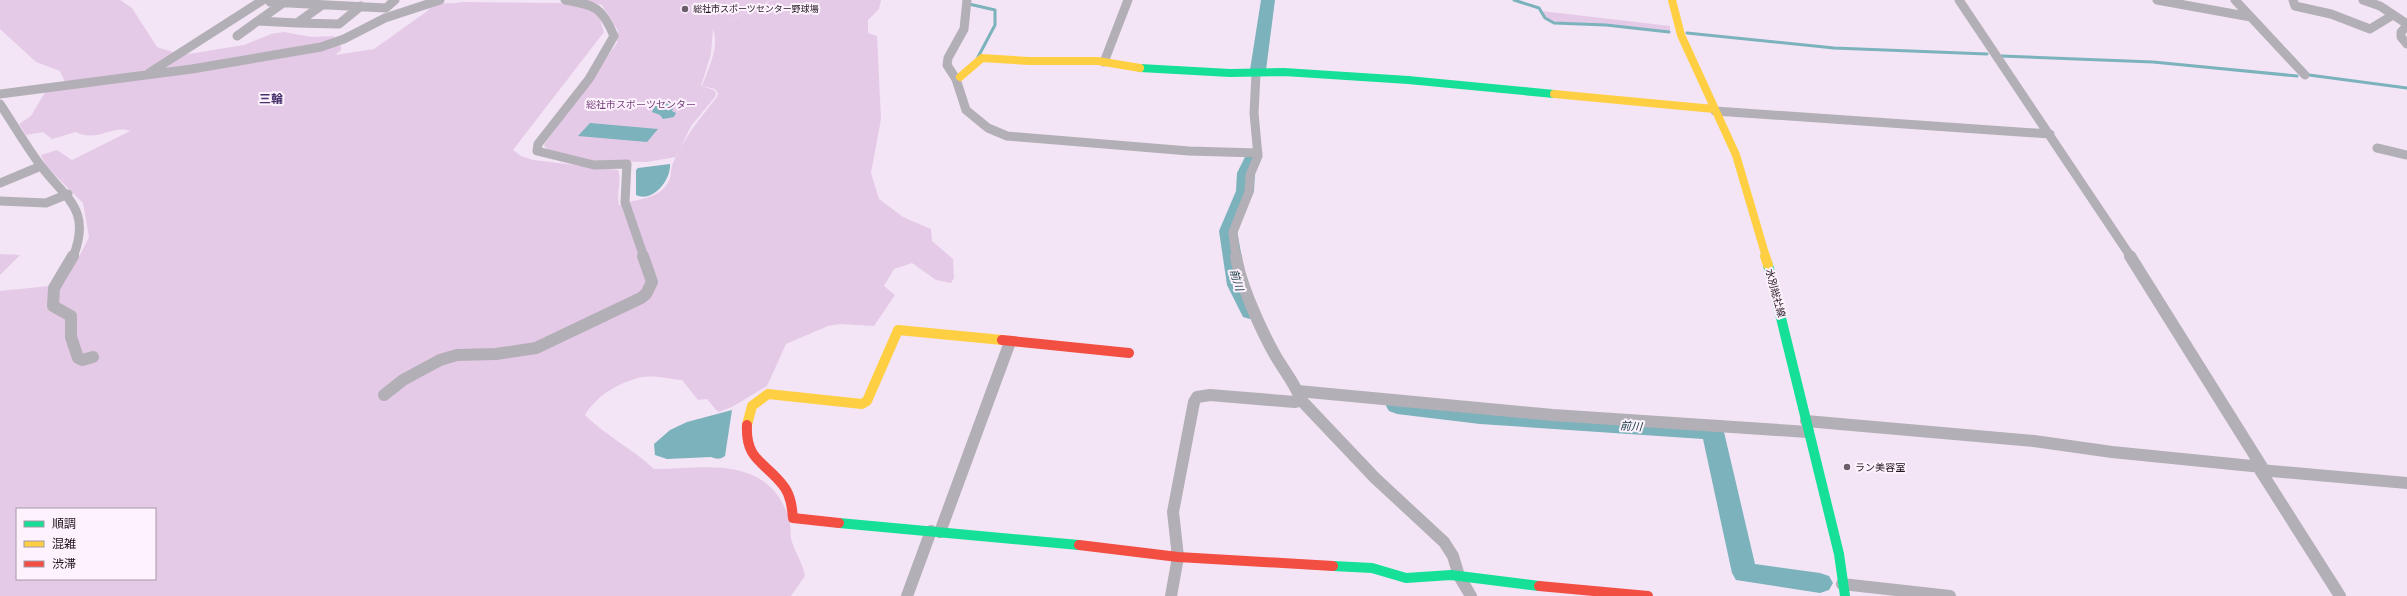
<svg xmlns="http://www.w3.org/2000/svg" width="2407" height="596" font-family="Rubik,'Noto Sans JP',sans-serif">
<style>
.green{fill:#e5cae8;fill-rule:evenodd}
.water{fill:#7bb2bc}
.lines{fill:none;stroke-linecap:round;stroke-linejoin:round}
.stream{stroke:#7bb2bc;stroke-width:3}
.river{fill:#7bb2bc;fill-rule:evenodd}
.street-far1{stroke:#b3afb6;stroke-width:9}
.street{stroke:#b3afb6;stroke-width:12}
.fast-far1{stroke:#16e098;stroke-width:8}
.fast{stroke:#16e098;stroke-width:10}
.slow-far1{stroke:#ffcf43;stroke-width:8}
.slow{stroke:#ffcf43;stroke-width:10}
.jam{stroke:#f24e42;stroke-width:10}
.poi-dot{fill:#695e69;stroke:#fdf2fd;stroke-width:1.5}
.labels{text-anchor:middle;stroke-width:4;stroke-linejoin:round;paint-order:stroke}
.far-poi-label{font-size:9px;fill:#1e151e;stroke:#fdf2fd;text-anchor:start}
.park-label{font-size:10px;fill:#743e79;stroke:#fdf2fd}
.street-label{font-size:10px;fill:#1e151e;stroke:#fdf2fd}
.poi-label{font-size:10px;fill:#1e151e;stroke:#fdf2fd;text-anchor:start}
.water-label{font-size:11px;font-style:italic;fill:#0b3438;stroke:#fdf2fd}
.quarter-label{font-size:12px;font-weight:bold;fill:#47316c;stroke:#fdf2fd}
</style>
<rect width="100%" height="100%" fill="#f3e5f5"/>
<path class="green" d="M0,0H120L132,8L157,47L182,55L244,45L271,34L284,32L312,37L335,36L331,40L341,46V50L335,55L374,49L426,12C436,0 448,5 462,2L558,3L578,6L592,9L600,19L604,32L513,150L521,156L533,160L618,170C622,181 616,193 619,205C634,199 653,200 664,188C674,177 669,173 673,163C684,138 700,118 717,97L718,93L715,89L702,86C708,69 720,47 713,29L711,54L701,86L714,90L716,93L715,97L691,126L676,157L647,162L593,161L549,150L544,146L545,143L617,43L618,31L602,5L580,0H771L713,29L772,0H881L879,9L868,20V33L877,36L881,119L871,173L879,199L903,217L931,229L932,241L953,259L954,278L951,283L936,280L912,263L894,269L884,286L895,295L874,326L840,324L828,326L786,344L767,386L732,407L718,412L707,399L698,400L682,380C670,379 654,375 642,377C620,382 597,395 585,415C606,436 633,449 654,469C707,468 765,455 788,515C792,523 789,534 792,542C796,554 803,564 805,576L791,596H0V291L49,286L62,265L80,255L89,237L83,203L46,166L41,155L57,150L72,160L130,131C113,124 97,143 76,132L52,139L43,132L26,135L19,124L31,116L47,89L65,82L60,71L36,62L0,29ZM17,509H155V579H17Z
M1542,11L1670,26V32L1604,24L1554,22L1546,18Z
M0,254L20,255L0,275V286Z"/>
<path class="water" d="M667,103L674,107L672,111L676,113L674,117L663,119L660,115L652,112L655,106Z
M590,123L658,129L647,142L578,136Z
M670,164C671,181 652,203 636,195V170L638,168Z
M732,410L725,456C719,460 717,459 711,457L667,459L655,455L654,444L670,430L687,422Z"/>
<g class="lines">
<path class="stream" d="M1514,0L1539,8L1545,18L1554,23L1606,25L1669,32
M969,4L995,10V25L978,57
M1687,33L1834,48L1987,54
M2001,56L2153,62L2297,76
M2309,75L2407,88"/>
<path class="river" d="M1261,0H1275L1266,70L1264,73H1252L1250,70Z
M1253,152L1259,153L1262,157L1255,173L1254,191L1237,231L1247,285L1260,312L1257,317L1250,319L1243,317L1227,285L1219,231L1236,191L1237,173L1247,153Z
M1397,398L1480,408L1713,424L1721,426L1724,432L1755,564L1820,573L1829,576L1833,583L1829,590L1820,593L1736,580L1732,573L1703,439L1480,424L1397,414L1389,411L1386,406L1389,401Z"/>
<path class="street-far1" d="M272,0L270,2L386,8L395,0
M565,0C595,5 602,7 614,36L589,79L538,144L537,151L594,165L627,164L625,202L644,257
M967,0L964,29L948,58L947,65L956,79L966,110L988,128L1007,136L1189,151L1258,153
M1959,0L2131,257
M2157,0L2251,17
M2235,0L2305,75
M2293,0L2295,6L2331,14L2370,29L2393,15
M2363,0L2380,6L2407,24
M258,21L297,23L322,5
M297,23L339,24L361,6
M2407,26L2401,32V37L2407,44
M237,36L283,3
M1104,62L1128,0
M149,73L263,0
M0,94L192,69L321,47L344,39L385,18L440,0
M0,104C14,125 26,146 41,166C66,199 92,209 73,257
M1715,111L2050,134
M2377,148L2407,155
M0,183L41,166
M0,201L46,203L68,194
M1236,257L1233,232L1249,192L1250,175L1258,156L1254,113L1256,74"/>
<path class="street" d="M73,256L54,288L53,306L71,316V337L78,358L82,360L93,357
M1236,256C1240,284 1261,330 1275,355C1284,371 1295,383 1301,400L1375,478L1444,542L1453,556L1459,576L1471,596
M2130,256L2262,467L2260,470L2340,596
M1298,391L1553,415L1808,432
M384,395L403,380L440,360L457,355L496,354L536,348L641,298L646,294L652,282L643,256
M1806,421L2034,441L2112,452L2262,467
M2260,470L2407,483
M940,532L1010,342
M1842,584L1950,596
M907,596L931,531
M1171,596L1178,557L1173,512L1194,402L1197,397L1210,395L1295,402L1301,400"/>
<path class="fast-far1" d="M1140,68L1230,73L1284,72L1408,80L1554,94"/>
<path class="fast" d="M1768,265L1839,554L1845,596
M839,523L1079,545
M1333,566L1372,568L1406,578L1451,575L1539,586"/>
<path class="slow-far1" d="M1672,0L1681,35L1736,155L1766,257
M960,77L982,58L1029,61H1098L1140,68
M1554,94L1714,109"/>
<path class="slow" d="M1765,256L1768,265
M747,425L752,406L768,394L862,404L867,401L898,330L1002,340"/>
<path class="jam" d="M1002,340L1129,353
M747,425C745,462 767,462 785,488C791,497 792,508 793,518L839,523
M1079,545L1178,557L1333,566
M1539,586L1648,596"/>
</g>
<g class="poi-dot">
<circle cx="685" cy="9" r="4"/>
<circle cx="1847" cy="467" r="4"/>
</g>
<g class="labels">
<g class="far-poi-label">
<text x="693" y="12">総社市スポーツセンター野球場</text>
</g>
<g class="park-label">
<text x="641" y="108">総社市スポーツセンター</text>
</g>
<g class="street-label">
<text transform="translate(1776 293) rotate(75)" y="4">水別総社線</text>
</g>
<g class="poi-label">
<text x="1855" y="471">ラン美容室</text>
</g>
<g class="water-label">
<text transform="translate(1237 280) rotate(74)" y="4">前川</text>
<text transform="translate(1631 426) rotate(4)" y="4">前川</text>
</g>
<g class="quarter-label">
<text x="271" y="103">三輪</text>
</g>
</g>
<rect x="16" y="508" width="140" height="72" fill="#fdf2fd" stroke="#a49aa4"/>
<rect x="24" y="521" width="20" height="6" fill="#16e098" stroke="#a49aa4"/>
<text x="52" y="528" font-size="12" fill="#1e151e">順調</text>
<rect x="24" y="541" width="20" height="6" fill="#ffcf43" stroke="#a49aa4"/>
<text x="52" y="548" font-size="12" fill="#1e151e">混雑</text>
<rect x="24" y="561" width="20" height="6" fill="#f24e42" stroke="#a49aa4"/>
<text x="52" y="568" font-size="12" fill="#1e151e">渋滞</text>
</svg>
